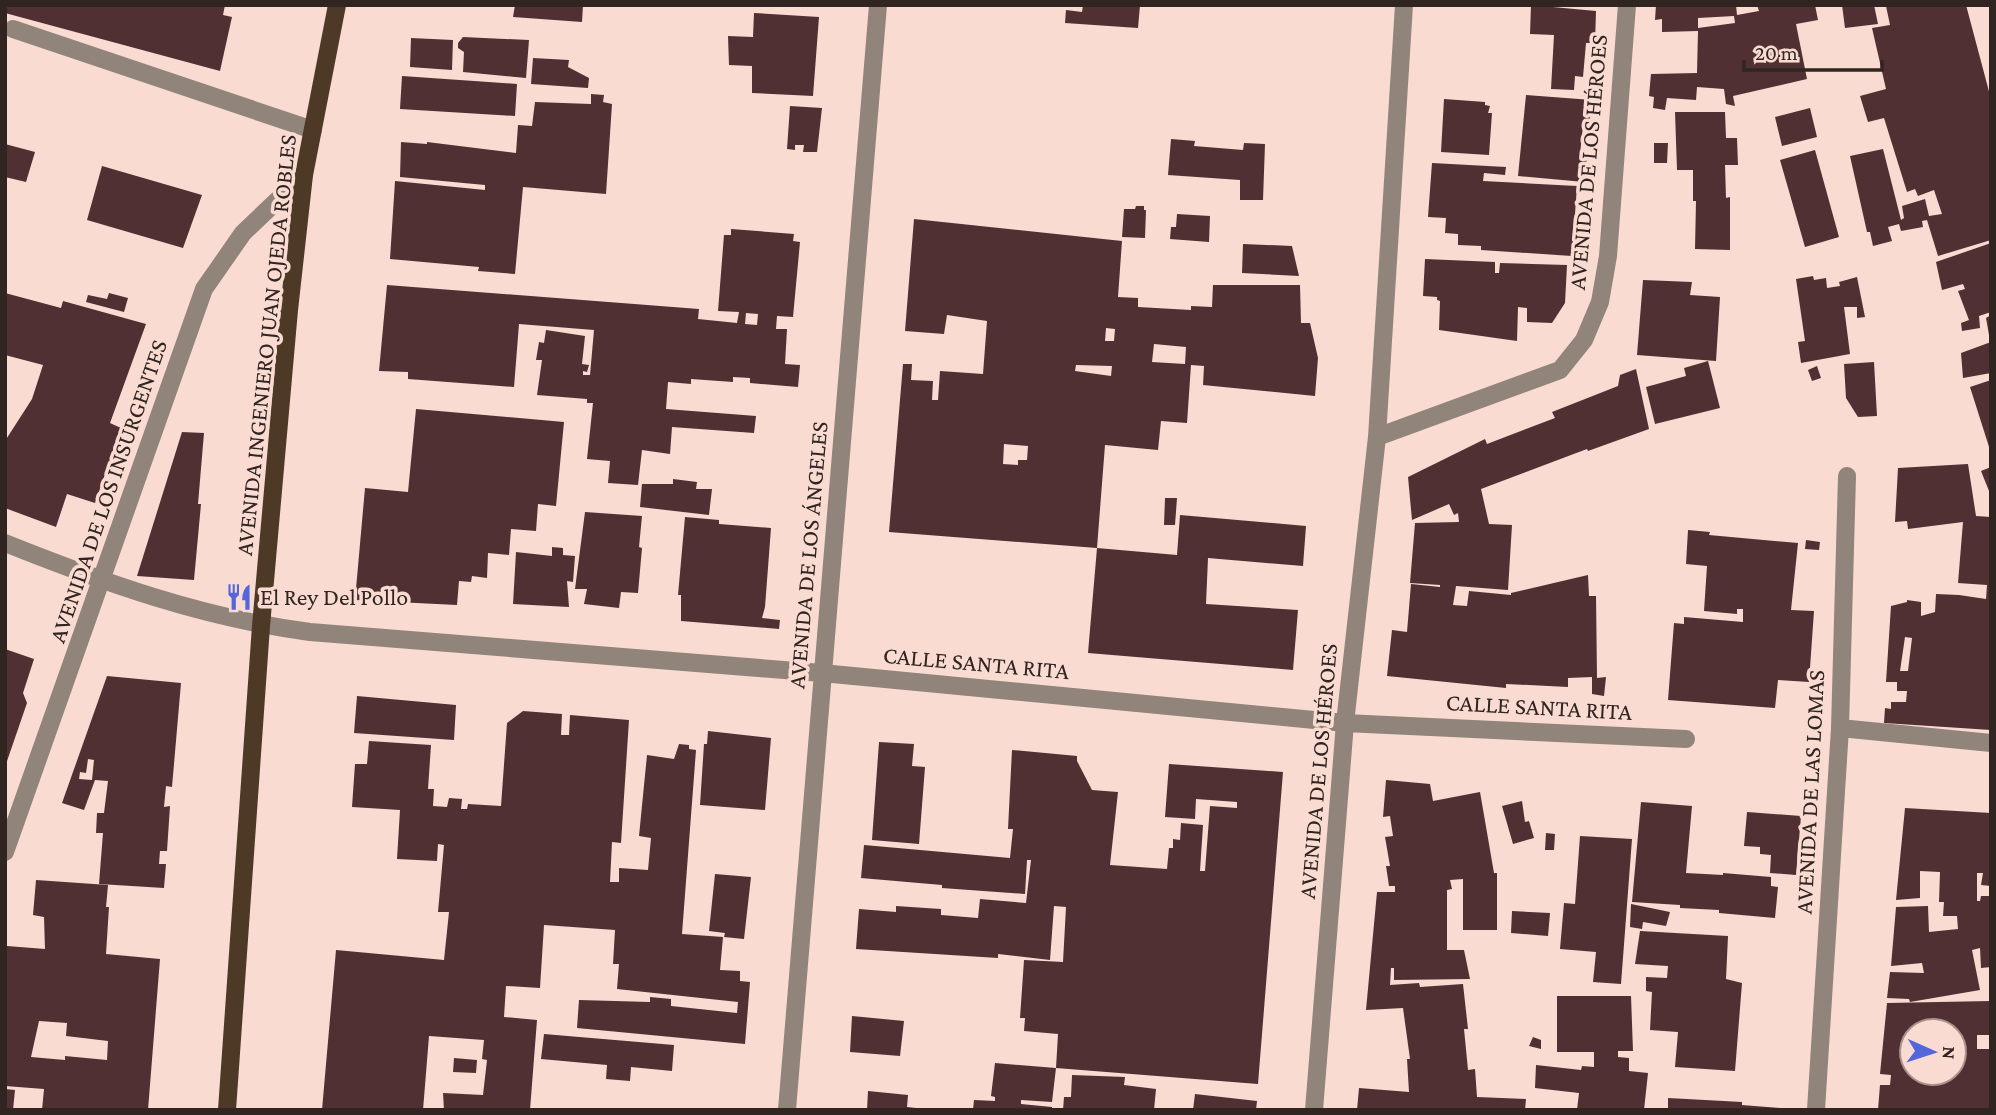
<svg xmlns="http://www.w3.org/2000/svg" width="1996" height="1115" font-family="'Crimson Pro',serif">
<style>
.building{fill:#503033;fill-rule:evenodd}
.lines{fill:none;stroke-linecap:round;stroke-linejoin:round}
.minor{stroke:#91847a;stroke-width:18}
.major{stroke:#4e3927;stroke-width:18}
.labels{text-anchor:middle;stroke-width:7;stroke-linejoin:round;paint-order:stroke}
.street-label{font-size:24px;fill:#302521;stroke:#f9dbd2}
.poi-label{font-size:24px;fill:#302521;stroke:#f9dbd2;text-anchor:start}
</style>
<rect width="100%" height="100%" fill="#f9dbd2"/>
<path class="building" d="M5,5H225L223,15L232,17L220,71L5,13Z
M515,5H583L582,22L513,17Z
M1083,5H1140L1138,28L1065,23L1066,10L1082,12Z
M1531,5L1596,11L1595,43H1586L1583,77L1575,76L1574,90L1551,89L1554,35L1530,34Z
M1656,5H1736L1737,15L1759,11L1757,5H1815L1818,20L1796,24L1807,79L1733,96L1735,106L1726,104L1724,89L1697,87L1696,100L1667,98L1665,110L1653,108L1654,97L1649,96L1651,74L1697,73L1698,31L1662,32V19L1655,20ZM1734,16L1735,23L1698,28V18Z
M1842,5H1874L1878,24L1845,28Z
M1891,5H1966L1991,99V240L1938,256L1927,220L1922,221L1923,227L1901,231L1899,224L1888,227L1892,241L1873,246L1870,232H1867L1850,156L1883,149L1901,220L1904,218L1902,206L1925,199L1929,216L1942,214L1934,190L1918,196L1915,189L1907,192L1884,118L1868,122L1860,96L1886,89L1872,28L1890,25L1886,6Z
M754,13L819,17L813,96L752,93V66L729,65L728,36L753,37Z
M463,37L529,40L526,78L463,72L464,52L458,48V43Z
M411,38L453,40L452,70L410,67Z
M533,58L569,60L568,67L589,78L588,88L531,84Z
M402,76L517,84L515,116L400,109Z
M591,94L604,95L603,102L612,104L606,194L523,187L515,274L478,271L479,267L390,259L395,181L485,190V185L400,177L401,142L427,144V142L516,153L518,125L532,126L535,102L591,104Z
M1526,95L1592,100L1589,127L1583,126L1580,154L1587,155L1584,182L1518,176Z
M1444,99L1485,102V105L1490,106L1488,113H1492L1489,155L1441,152Z
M790,106L822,108L817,152H803L804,145H795V150L787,149Z
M1810,108L1817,137L1782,146L1775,117Z
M1675,112H1725L1726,138H1737L1738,165H1725L1726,198L1730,197V250L1695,249L1696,201H1693V170H1677Z
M1171,139L1195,141L1194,146L1243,150L1244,143L1265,144L1263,200H1240V180L1168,175Z
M1654,143H1668L1667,163H1654Z
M5,144L35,152L26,182L5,177Z
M1815,150L1839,237L1805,247L1780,160Z
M1432,163L1506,167L1505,175L1484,173L1483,181L1577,186L1572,256L1481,250V246L1458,245V234L1445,233L1446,218L1428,217Z
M102,166L202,195L183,248L87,220Z
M1136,206H1144V210H1146L1145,238L1122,237L1124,209H1135Z
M1177,214L1210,216L1209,242L1170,239L1171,227H1176Z
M914,219L1122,241L1118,297L1138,298V307L1191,310V306L1212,307L1213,285H1300L1301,323H1310L1318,358L1315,396L1203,385L1204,366L1191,365L1187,423L1161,421L1158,450L1105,445L1097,548L889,532L903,364H912L911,380L933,381L932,400H938L940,371L983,374L987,321L947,315L944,334L905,331ZM1106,328L1115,329L1114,341H1105ZM1154,344L1186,347L1185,364L1152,362ZM1076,365L1112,366L1111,376L1075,371ZM1004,444L1028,446L1027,460H1018V465L1003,464Z
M731,229L794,234L793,241L800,242L793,317L777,316L776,329H787L785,364L800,365L798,387L750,383V378L733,377V382L691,379V384L668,382L666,409L756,416L754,433L672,427L670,454L642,450L638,485L608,483L610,461L587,459L593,403H587V399L537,395L542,360H536L539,342L544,343L546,330L585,336L582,364L589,365L587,372L583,371V375H590L594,330L519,324L514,387L408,379V372L379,371L387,285L699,309L698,319L737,323L739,312L718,311L724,235H731ZM746,313L758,314L757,325L745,324Z
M1991,243V312L1979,316L1980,328L1962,331L1961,323L1969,320L1958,291L1965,289L1963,284L1942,290L1936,262Z
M1243,244L1292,246L1299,276L1242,273Z
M1425,259L1495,262V273H1499L1500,263L1567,265L1565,303L1552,323L1527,322V308L1518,307L1517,341L1439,330L1440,301L1437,300V297L1423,296Z
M1813,276L1814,280L1826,278L1827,288L1840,286L1839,282L1857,277L1865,317L1857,318V307H1844L1850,354L1801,363L1798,342L1805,341L1796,279Z
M1643,280L1692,282L1690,295L1720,297L1716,361L1637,355Z
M5,293L61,308L63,301L146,324L110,423L121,428L95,503L67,494L56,527L5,508V441L32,399L43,365L5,355Z
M109,293L128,298L124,312L86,302L88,295L107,299Z
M1991,315V335H1989L1986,318Z
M1991,342V373L1963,378L1961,353Z
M1708,361L1720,408L1655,424L1646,387L1686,376L1684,368Z
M1874,362L1877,416L1858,417L1846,398L1844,364Z
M1817,366L1821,378L1812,381L1808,370Z
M1636,369L1649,429L1588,451L1587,449L1571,455L1481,489L1489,524L1512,525L1508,590L1456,586L1453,605L1467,606L1469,591L1511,595V593L1588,575L1589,596H1596L1597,678L1606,677L1604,696L1592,694V677L1568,678V687L1506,684V688L1387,676L1392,630L1407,632L1411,584L1440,587V585L1410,583L1415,523L1459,522L1458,513L1454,515L1449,504L1412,520L1408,477L1485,439L1487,444L1555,418L1552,412L1618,386L1620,375Z
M1991,380V450H1990L1970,387Z
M416,409L564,422L556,506L538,504L536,531L511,529L509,555L488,553L487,578L472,576L471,582L459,581L457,605L355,600L365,488L408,492Z
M182,432L204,433L198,504H201L194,580L137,576Z
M1968,464L1976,516L1991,517V730L1884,723L1885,708L1891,709V702H1906L1907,691H1897V682H1886L1891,606L1907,602V600L1921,602V616L1935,612L1936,594L1959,595L1986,599L1987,585L1958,583L1963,522L1908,529L1907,521L1895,522L1898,468ZM1905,637L1912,638L1908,671H1900Z
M1991,467V496L1981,471Z
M673,479L697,482L696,489H712L709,515L640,507L642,484H673Z
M1165,498H1177L1175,525H1164Z
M585,512L642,516L639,547L642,548L638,593L621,592L619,608L584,604L587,589H575Z
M1180,515L1306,526L1303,566L1208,558L1206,604L1298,610L1293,670L1088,653L1097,548L1177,555Z
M685,517L719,520V524L771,528L765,607L762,618L780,620L779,629L681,621V595H678Z
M1688,530L1710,532L1709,535L1798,543L1791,610L1814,611L1809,682L1778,680L1775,708L1668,700L1674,623L1684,624V617L1743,622V609H1737V614L1704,611L1707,566L1686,564Z
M1806,540L1820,542L1819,550L1805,549Z
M552,547L563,548V555L575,556L573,582L567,581L569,607L513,604L516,552L552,556Z
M5,649L34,659L23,693L27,703L6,764Z
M107,676L181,683L172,787L166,786L164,807L170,806L167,851H160L159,864H166L164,888L99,884L103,833H96L97,813H104L108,781L95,780L84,810L62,803ZM88,759L94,760L92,780L79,779L80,772L86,773Z
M357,696L456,705L454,740L354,733Z
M523,711L562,714L561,735H569L570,715L629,720L621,843L612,842L610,882H619V868L648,870L651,838L639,836L647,755L674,759L679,744L689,745V749L696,750L682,934L723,937L720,970L740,971V981L750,982L745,1044L577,1028L579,1000L650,1002V997L671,999V1006L737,1013L738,1002L617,989L619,964H613L615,930L544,925L540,988L506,986L504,1017L537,1020L530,1110H444L443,1093L483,1095L487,1060L482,1059L484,1040L429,1036L423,1110H322L336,950L444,960L449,912H438L444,845L438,844L437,861L397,859L400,810L352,807L355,764H367L369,741L431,745L428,789H434L433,806L447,807L449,798L462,799L461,809H467L468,804L501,806L507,723Z
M708,731L771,738L765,810L700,805L704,744H707Z
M879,742L914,744L912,766L925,767L919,844L872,840Z
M1012,750L1077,756V761L1092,790L1118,792L1110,865L1167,869L1169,848H1173V839L1180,840L1181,823L1203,825L1200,871H1205L1210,806L1237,808V802L1196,799L1195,819L1165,817L1169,764L1283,772L1258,1084L1056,1068L1052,1102L1021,1100V1104L1052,1107V1110H973L974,1100L995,1101V1097L991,1096L995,1063L1056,1068L1058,1034L1024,1031L1025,1018H1020L1024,960L1063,962L1066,907L1054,906L1050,960L998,954V958L856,949L859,909L896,912V906L941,909V915L978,918L980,899L1026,903L1031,860H1027L1025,894L942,888V885L861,878L864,845L1010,858L1013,829H1008Z
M1386,780L1430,784L1433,801L1480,792L1494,873H1497V930H1463V879L1450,880L1452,889L1447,890V950H1464L1470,979L1394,980V968H1391L1390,985L1419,983L1420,987L1463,984L1468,1029H1464L1468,1070L1475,1069L1477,1097L1526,1099L1525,1110H1357L1359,1088L1409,1092L1407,1059H1410L1403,1008L1366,1010L1377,892H1395V886H1389L1386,866H1390L1385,837L1393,836L1390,816L1383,817Z
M1522,801L1525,822L1529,821L1534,838L1513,844L1502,806Z
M1641,802L1692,806L1686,873L1723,875V873L1771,877V886L1778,887L1775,918L1719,913V910L1680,908V905L1632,902Z
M1905,808L1991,813V886L1981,885L1983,873H1977V901H1980L1981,896H1991V967L1981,968L1980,948L1972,950L1980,990L1910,1002L1909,999L1887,998L1890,972L1924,973L1922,963L1891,966L1896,907L1928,906L1929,932L1958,929L1957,916H1943L1944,902H1939L1940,872L1920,871V898L1896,900Z
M1747,812L1801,816L1796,875L1770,873L1771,855L1760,854V847L1744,846Z
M1546,833L1555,834L1554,850H1545Z
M1580,836L1632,839L1621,984L1593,982L1596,952L1560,949L1564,903L1575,904Z
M715,874L751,877L744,939L724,937L725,933L709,931Z
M36,880L108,885L106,907H109L106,954L160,959L148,1110H42L44,1089L5,1086V951L7,946L45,949L44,917L33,915ZM39,1021L67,1023L66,1036L108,1041L107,1060L65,1056V1060L31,1057Z
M1631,904L1670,912L1666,926L1643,922L1642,929L1630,927Z
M1512,911L1550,913L1548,936L1511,933Z
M1640,931L1728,936L1726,979L1742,983L1735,1071L1675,1067L1678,1032L1650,1030L1652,992L1646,991V977L1667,978L1668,966L1635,964Z
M1557,996H1631L1633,1051H1618V1057L1629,1058V1071L1648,1073L1644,1110H1577L1579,1093L1535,1088L1536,1065L1581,1070L1582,1066L1594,1067V1052H1557Z
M1991,1001V1035H1977V1049H1991V1110H1878L1880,1085H1890L1891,1075L1880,1074L1887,1003ZM1912,1031H1954V1073H1912Z
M852,1016L904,1021L900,1056L850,1052Z
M544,1034L674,1045L672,1071L631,1067L630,1081L606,1079L607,1065L541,1059Z
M1533,1037L1541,1040V1049L1529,1046Z
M454,1058L477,1060L476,1073L453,1072Z
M1072,1075L1125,1077L1124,1085L1156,1089L1154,1110H1063L1064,1097H1071Z
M5,1089L15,1090L13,1110H5Z
M868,1091L908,1095L907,1107L916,1108V1110H867Z
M1195,1094L1257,1101L1256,1110H1193Z
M1668,1098L1742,1102V1105L1780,1108V1110H1668Z"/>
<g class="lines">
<path class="minor" d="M13,29L313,130
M1377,437L1560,370L1584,340L1600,302L1608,256L1627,5
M5,543C105,583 203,618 310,632L822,673L1345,723L1686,739
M1840,728L1991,743
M5,852L204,289L243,233L304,175
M787,1110L878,5
M1314,1110L1345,723L1377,437L1404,5
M1816,1110L1840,728L1847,476"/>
<path class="major" d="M227,1110L261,626L289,310L304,175L337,5"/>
</g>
<defs>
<symbol id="restaurant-bare" viewBox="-9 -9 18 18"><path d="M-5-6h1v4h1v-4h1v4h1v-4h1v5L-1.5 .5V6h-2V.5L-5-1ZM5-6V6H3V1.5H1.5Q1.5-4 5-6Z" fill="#5466dc" stroke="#f9dbd2" stroke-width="2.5" paint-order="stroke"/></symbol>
</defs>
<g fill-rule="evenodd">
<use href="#restaurant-bare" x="220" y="578" width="38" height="38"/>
</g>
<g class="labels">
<g class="street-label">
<text transform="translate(1588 162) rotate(-85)" y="8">AVENIDA DE LOS HÉROES</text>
<text transform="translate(266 345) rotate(-84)" y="8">AVENIDA INGENIERO JUAN OJEDA ROBLES</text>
<text transform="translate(108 491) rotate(-71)" y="8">AVENIDA DE LOS INSURGENTES</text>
<text transform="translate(808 555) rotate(-85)" y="8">AVENIDA DE LOS ÁNGELES</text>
<text transform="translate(976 663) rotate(5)" y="8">CALLE SANTA RITA</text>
<text transform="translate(1539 707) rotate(3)" y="8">CALLE SANTA RITA</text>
<text transform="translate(1318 771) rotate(-85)" y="8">AVENIDA DE LOS HÉROES</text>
<text transform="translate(1810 792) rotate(-87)" y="8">AVENIDA DE LAS LOMAS</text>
</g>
<g class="poi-label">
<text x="260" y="605">El Rey Del Pollo</text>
</g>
</g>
<rect width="1996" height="1115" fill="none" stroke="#302521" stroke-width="14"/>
<g transform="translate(1933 1052) rotate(93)"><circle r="33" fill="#f9dbd2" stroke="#a9928b" stroke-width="2"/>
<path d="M0-5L12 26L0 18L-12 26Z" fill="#5466dc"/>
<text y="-10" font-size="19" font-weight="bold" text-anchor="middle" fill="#302521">N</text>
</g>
<path d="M1744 60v10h138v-10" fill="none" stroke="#302521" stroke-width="3.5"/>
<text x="1755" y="60" font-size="21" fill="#302521" stroke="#f9dbd2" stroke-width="5" paint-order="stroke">20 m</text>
</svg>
